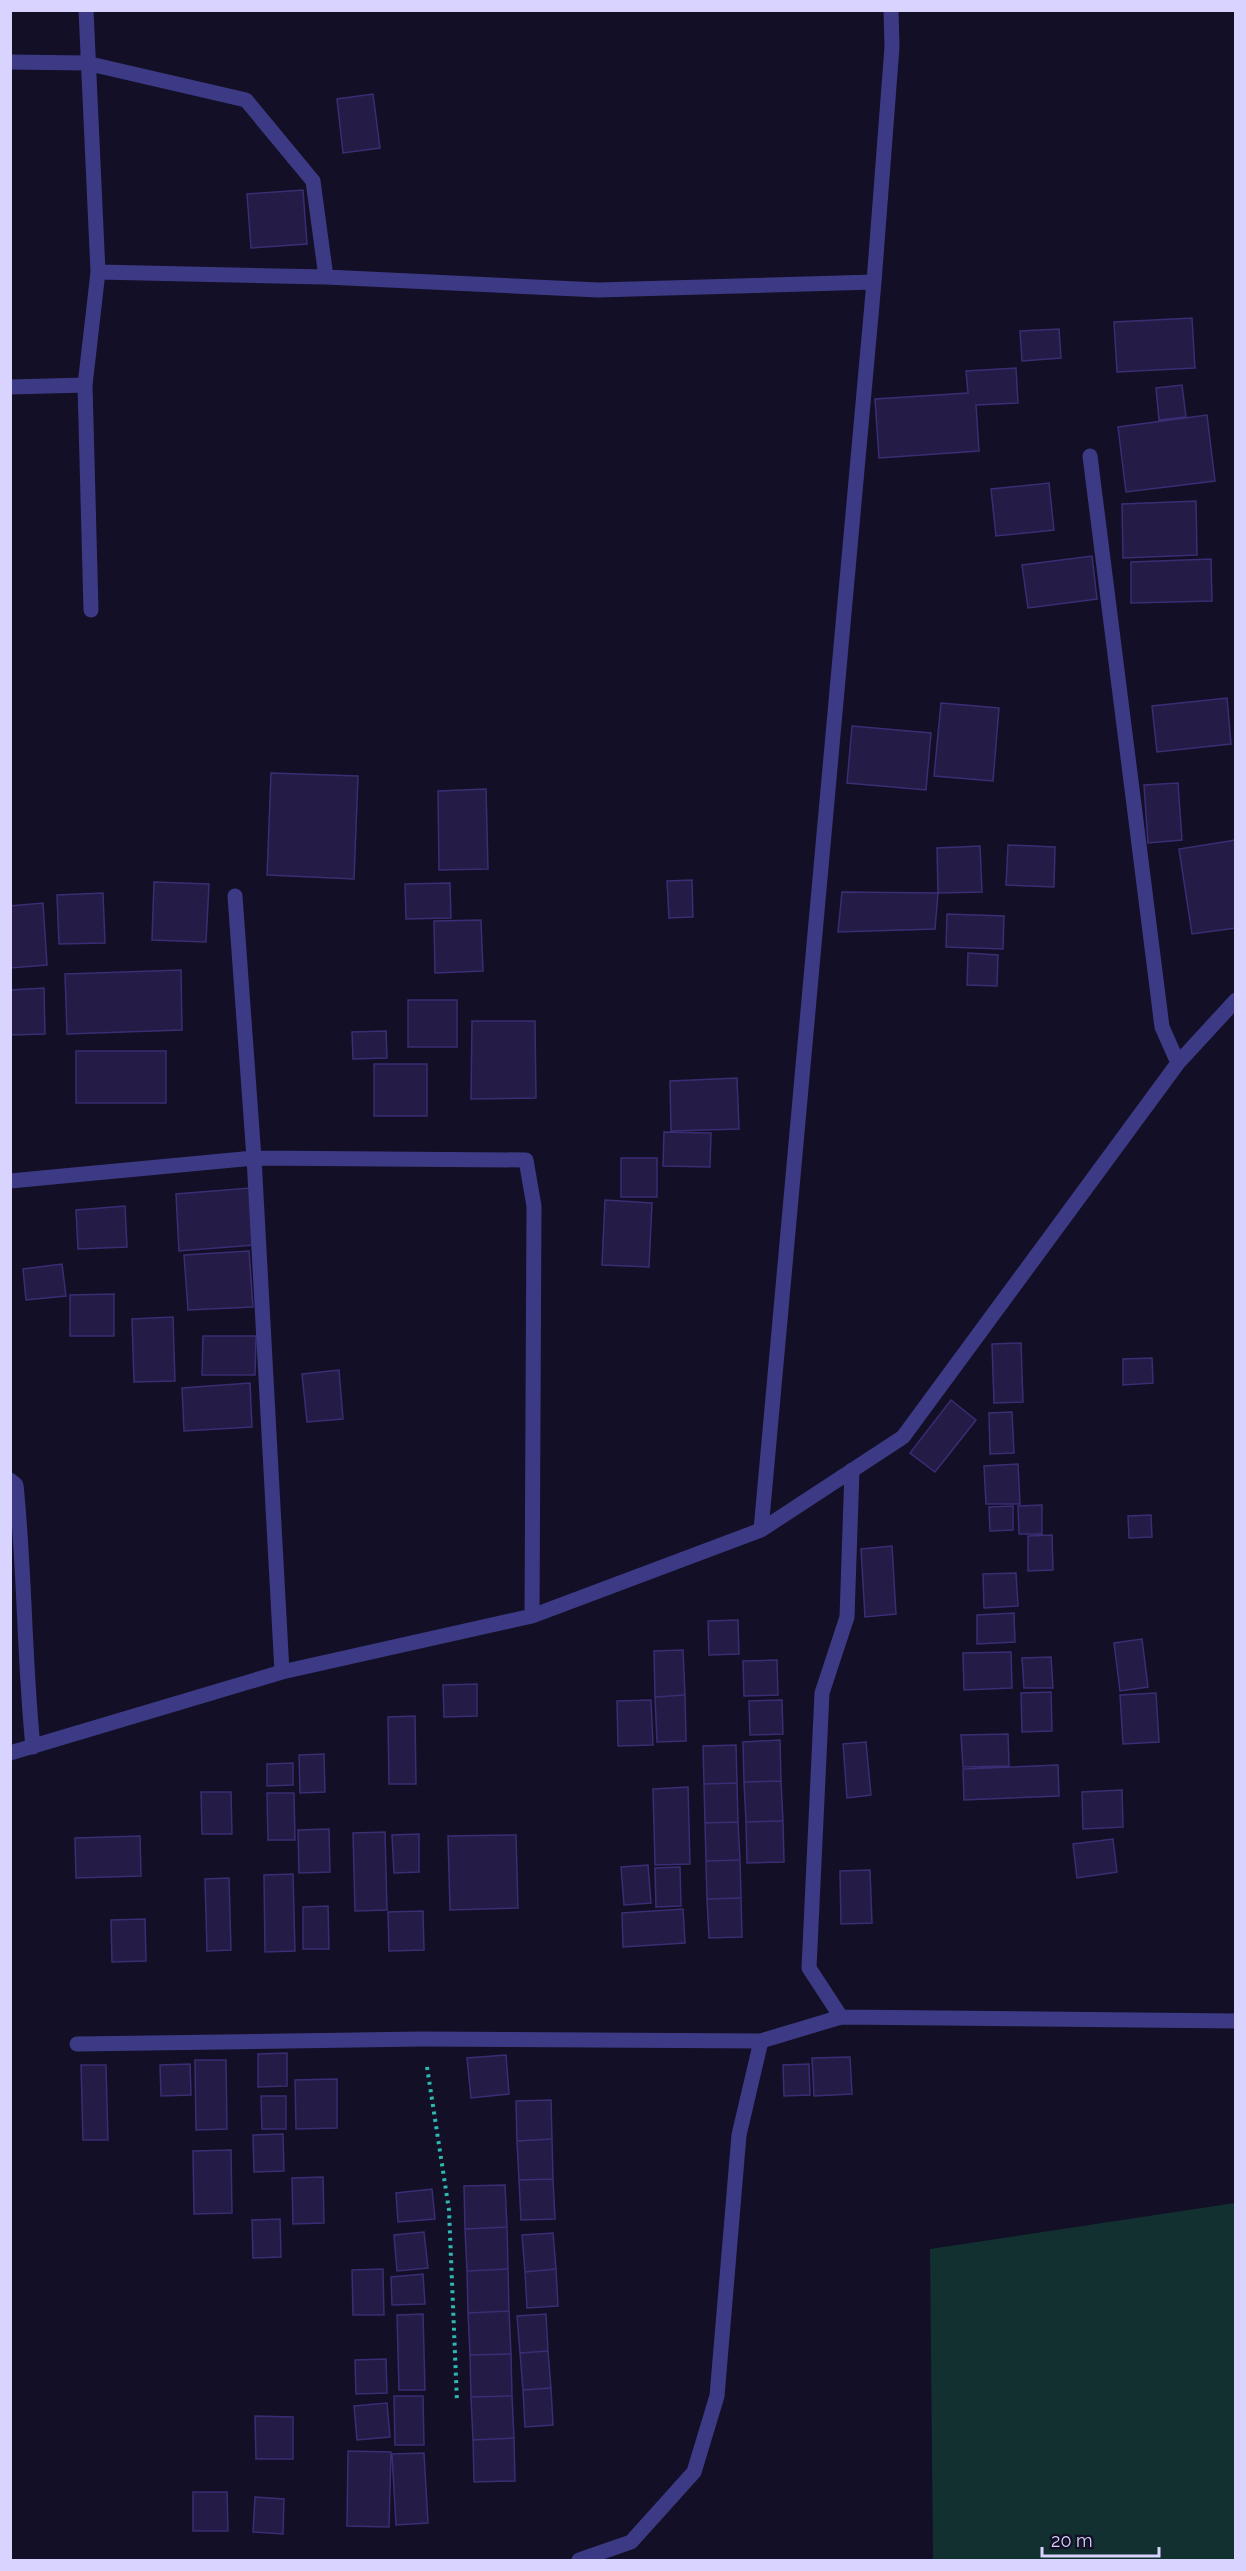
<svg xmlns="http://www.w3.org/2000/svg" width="1246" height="2571" font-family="Raleway,sans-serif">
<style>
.green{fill:#12302f}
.building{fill:#241b47;stroke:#3b2d73;stroke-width:1.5}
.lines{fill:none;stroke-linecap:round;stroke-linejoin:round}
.path{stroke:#2fb8b0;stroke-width:4;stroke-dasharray:3 4.5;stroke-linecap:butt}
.minor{stroke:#3d3a85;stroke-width:15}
</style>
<rect width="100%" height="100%" fill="#130f26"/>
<path class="green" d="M1235,2203V2560H933L930,2249Z"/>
<path class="building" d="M373,94L380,148L343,153L337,99Z
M303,190L307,244L251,248L247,194Z
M1192,318L1195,368L1117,372L1114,322Z
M1059,329L1061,358L1022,361L1020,331Z
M1016,368L1018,403L976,405L979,451L879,458L875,399L968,393L966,371Z
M1182,385L1186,417L1159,420L1156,388Z
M1207,415L1215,481L1126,492L1118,427Z
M1049,483L1054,530L996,536L991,489Z
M1196,501L1197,555L1123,558L1122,504Z
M1092,556L1097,599L1028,608L1022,565Z
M1211,559L1212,601L1131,603V562Z
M1227,698L1231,744L1157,752L1152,706Z
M941,703L999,708L993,781L934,776Z
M852,726L931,733L926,790L847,783Z
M271,773L358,776L354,879L267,875Z
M1178,783L1182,840L1148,843L1144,785Z
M486,789L488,869L439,870L438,791Z
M1236,840V928L1192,934L1179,849Z
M1008,845L1055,847L1054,887L1006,885Z
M980,846L982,892L938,893L937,848Z
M692,880L693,917L669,918L667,881Z
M154,882L209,884L206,942L152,940Z
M450,883L451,918L406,919L405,884Z
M842,892L938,893L935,929L838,932Z
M103,893L105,943L59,944L57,895Z
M43,903L47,965L10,968V906Z
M947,914L1004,916L1003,949L946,947Z
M481,920L483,971L435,973L434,921Z
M968,953L998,955L997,986L967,985Z
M181,970L182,1030L67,1034L65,974Z
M44,988L45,1034L10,1035V990Z
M408,1000H457V1047H408Z
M472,1021H535L536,1098L471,1099Z
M386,1031L387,1058L353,1059L352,1032Z
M76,1051H166V1103H76Z
M374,1064H427V1116H374Z
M737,1078L739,1129L671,1131L670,1081Z
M664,1132L711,1133L710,1167L663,1166Z
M621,1158H657V1197H621Z
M250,1188L254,1245L179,1251L176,1194Z
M605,1200L652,1203L649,1267L602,1265Z
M125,1206L127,1247L78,1249L76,1210Z
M249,1251L253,1307L188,1310L184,1255Z
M62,1264L66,1296L26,1300L23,1269Z
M114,1294V1336H70V1295Z
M173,1317L175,1381L134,1382L132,1319Z
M203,1336H256L255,1375H202Z
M1021,1343L1023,1402L994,1403L992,1344Z
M1152,1358L1153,1383L1123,1385V1359Z
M339,1370L343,1419L307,1422L302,1374Z
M250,1383L252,1427L184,1431L182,1388Z
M951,1400L976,1420L935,1472L910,1453Z
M1012,1412L1014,1453L990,1454L989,1413Z
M1018,1464L1020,1504H986L984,1466Z
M1042,1505V1534H1019L1018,1506Z
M1013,1506V1530L990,1531L989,1507Z
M1151,1515L1152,1537L1129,1538L1128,1516Z
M1052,1535L1053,1570L1028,1571V1536Z
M892,1546L896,1614L865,1617L861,1549Z
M1016,1573L1018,1606L984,1608L983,1574Z
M1014,1613L1015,1642L977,1644V1615Z
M738,1620L739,1654L709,1655L708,1621Z
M1142,1639L1148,1687L1120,1691L1114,1643Z
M683,1650L685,1695L655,1697L654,1651Z
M1011,1652L1012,1688L964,1690L963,1653Z
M1051,1657L1053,1688H1024L1022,1658Z
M777,1660L778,1695L744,1696L743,1661Z
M477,1684V1716L444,1717L443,1685Z
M1051,1692L1052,1731L1022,1732L1021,1693Z
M1156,1693L1159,1742L1123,1744L1120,1695Z
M685,1695L686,1741L657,1742L655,1697Z
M651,1700L653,1745L618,1746L617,1701Z
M782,1700L783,1734L750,1735L749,1701Z
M415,1716L416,1784H389L388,1717Z
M1008,1734L1009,1766L963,1767L961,1735Z
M780,1740L781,1781L744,1782L743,1742Z
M866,1742L871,1795L847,1798L843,1744Z
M736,1745L737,1783L704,1784L703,1746Z
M324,1754L325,1792L300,1793L299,1755Z
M293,1763V1785L267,1786V1764Z
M1058,1765L1059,1796L964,1800L963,1769Z
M781,1781L783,1821L746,1822L744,1782Z
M737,1783L738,1822L705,1823L704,1784Z
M688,1787L690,1864L655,1865L653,1789Z
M1122,1790L1123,1827L1083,1829L1082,1792Z
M201,1792H231L232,1834H202Z
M267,1793H294L295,1840H268Z
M783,1821L784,1862L747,1863L746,1822Z
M738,1822L740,1860L706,1861L705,1823Z
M329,1829L330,1872L299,1873L298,1830Z
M385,1832L387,1910L355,1911L353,1833Z
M419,1834V1872L394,1873L392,1835Z
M516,1835L518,1908L450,1910L448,1836Z
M140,1836L141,1876L76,1878L75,1838Z
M1113,1839L1117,1872L1077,1878L1073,1844Z
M740,1860L741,1898L707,1899L706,1861Z
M648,1865L651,1903L624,1905L621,1867Z
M680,1867L681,1906L656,1907L655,1868Z
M870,1870L872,1923L841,1924L840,1871Z
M293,1874L295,1951L265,1952L264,1875Z
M229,1878L231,1950L207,1951L205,1879Z
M741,1898L742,1937L709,1938L707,1899Z
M328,1906L329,1949H303V1907Z
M683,1909L685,1943L623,1947L622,1913Z
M423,1911L424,1950L389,1951L388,1912Z
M145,1919L146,1961L112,1962L111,1920Z
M287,2053V2086L258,2087V2054Z
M506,2055L509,2094L471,2098L467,2058Z
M850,2057L852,2094L814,2096L812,2058Z
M195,2060H226L227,2129L196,2130Z
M190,2064L191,2095L161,2096L160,2065Z
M809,2064L810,2095L784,2096L783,2065Z
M81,2065H106L108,2140H83Z
M337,2079V2128L296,2129L295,2080Z
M261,2096H286V2129H262Z
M551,2100L552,2139L517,2141L516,2101Z
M283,2134L284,2171L254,2172L253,2135Z
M552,2139L553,2179L519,2180L517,2141Z
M231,2150L232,2213L194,2214L193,2151Z
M323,2177L324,2223L293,2224L292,2178Z
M553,2179L555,2219L521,2220L519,2180Z
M505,2185L507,2227L465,2229L464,2186Z
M432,2189L435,2219L398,2222L396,2193Z
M280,2219L281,2257L253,2258L252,2220Z
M507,2227L508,2269L467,2271L465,2229Z
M424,2232L428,2268L397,2271L394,2235Z
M553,2233L556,2269L525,2272L522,2235Z
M383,2269L384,2315H353L352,2270Z
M508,2269L509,2311L468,2313L467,2271Z
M556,2269L558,2306L527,2308L525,2272Z
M423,2274L425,2304L392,2305L391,2277Z
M509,2311L511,2354L470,2355L468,2313Z
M423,2314L425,2390H399L397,2315Z
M546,2314L548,2351L520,2353L517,2316Z
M548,2351L551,2388L523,2390L520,2353Z
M511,2354L512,2396L471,2397L470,2355Z
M386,2359L387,2393L356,2394L355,2360Z
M551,2388L553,2425L525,2427L523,2390Z
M394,2396H423L424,2445H395Z
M512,2396L514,2438L473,2440L471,2397Z
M387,2403L390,2437L357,2440L354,2406Z
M255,2416L293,2417V2459H256Z
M514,2438L515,2481L474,2482L473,2440Z
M348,2451L391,2452L389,2527L347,2526Z
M424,2453L428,2523L396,2525L392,2454Z
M193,2492H227L228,2531H193Z
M255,2497L284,2499L283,2534L253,2532Z"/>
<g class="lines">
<path class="path" d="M427,2067L449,2210L457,2402"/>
<path class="minor" d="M86,10L98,272L85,385L91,610
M10,62L86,63L246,100L313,181L326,277
M98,272L326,277L598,290L874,282
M10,387L85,385
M1090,456L1162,1027L1178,1063
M235,896L254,1158L282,1672
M10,1181L254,1158L526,1160L534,1206L532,1616
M10,1480L16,1485C25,1572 24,1659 33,1747
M761,1530L874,282L892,47L891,10
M10,1753L282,1672L532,1616L761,1530L903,1437L1178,1063L1236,1000
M841,2017L809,1968L822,1693L847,1617L852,1470
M77,2044L422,2039L761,2041L841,2017L1236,2021
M579,2560L631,2542L694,2472L717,2396L739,2135L761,2041"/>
</g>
<rect width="1246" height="2571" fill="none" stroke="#d9d4ff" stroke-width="24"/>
<path d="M1042 2547v9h117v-9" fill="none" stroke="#d9d4ff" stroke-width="3"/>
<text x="1051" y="2547" font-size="18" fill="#d9d4ff" stroke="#130f26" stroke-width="4.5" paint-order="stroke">20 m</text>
</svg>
